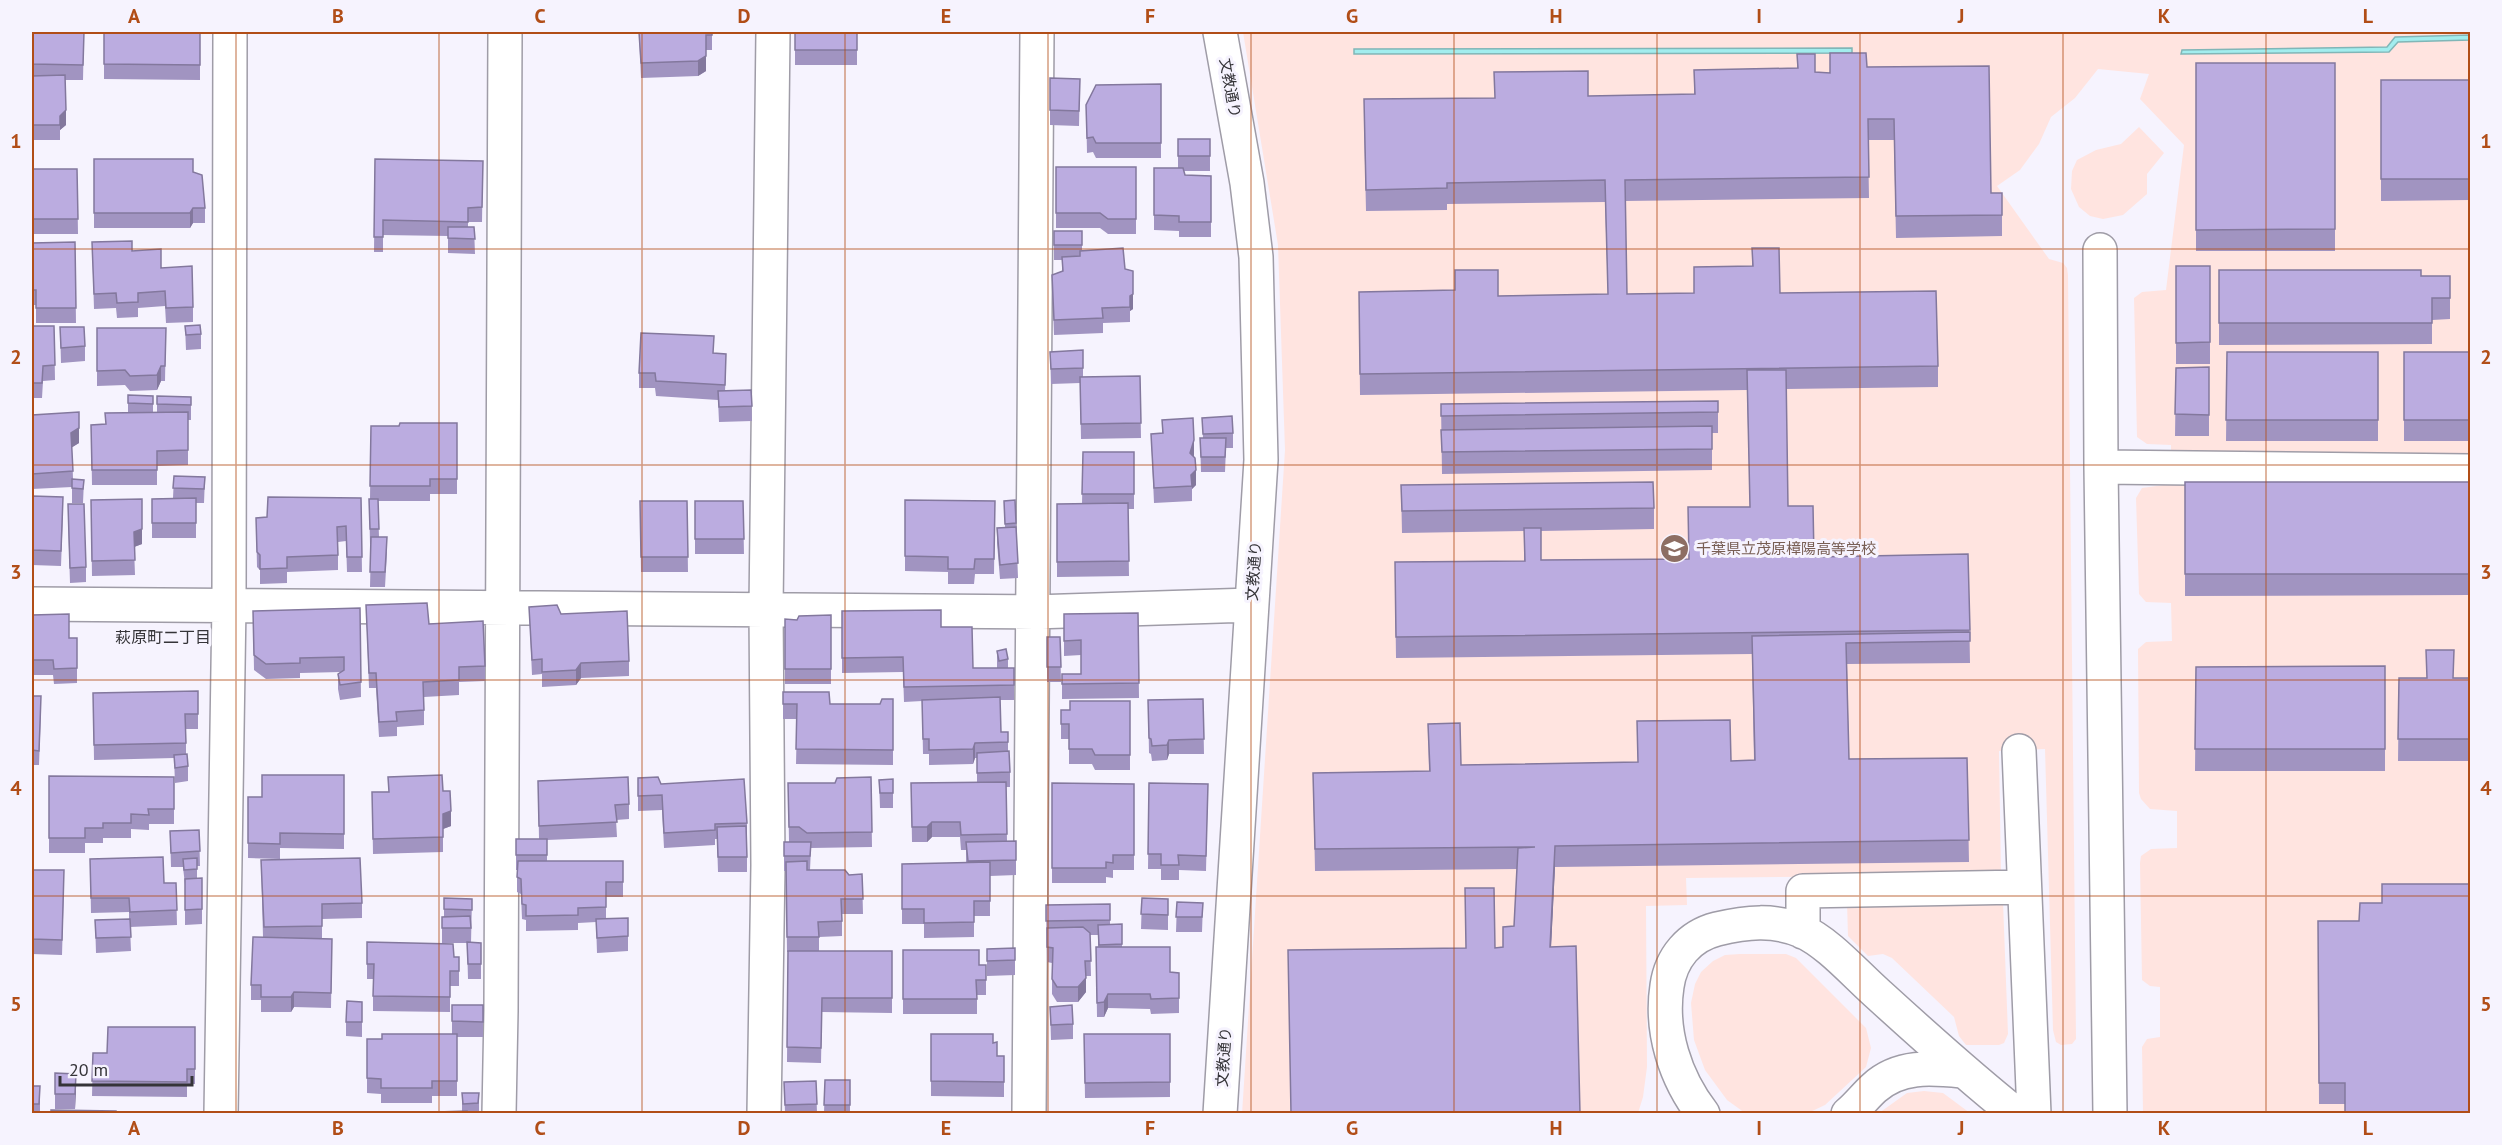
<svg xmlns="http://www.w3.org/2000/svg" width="2502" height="1145" font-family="'PT Sans','Noto Sans JP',sans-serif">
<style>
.education{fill:#ffe4e0}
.water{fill:#a2edee;stroke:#81b6b7;stroke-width:1.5}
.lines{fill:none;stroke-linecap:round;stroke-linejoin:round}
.minor-casing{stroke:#9f9ca7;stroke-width:36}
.minor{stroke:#fff;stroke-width:33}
.wall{fill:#a194c1}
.shaded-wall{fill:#83789d}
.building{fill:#bbace0;stroke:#83789d;stroke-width:1.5}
.grid{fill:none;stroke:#b14d17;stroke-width:1.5;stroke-opacity:0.55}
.labels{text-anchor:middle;stroke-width:6;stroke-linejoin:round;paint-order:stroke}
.street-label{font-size:15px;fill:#353438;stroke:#f6f3fe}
.education-label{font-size:15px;fill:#785e54;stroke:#f6f3fe;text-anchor:start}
.neighbourhood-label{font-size:16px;fill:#353438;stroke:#f6f3fe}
.neatline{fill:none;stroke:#b14d17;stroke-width:2}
.grid-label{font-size:20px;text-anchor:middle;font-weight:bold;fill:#b14d17}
</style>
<rect width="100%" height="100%" fill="#f6f3fe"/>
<path class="education" d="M1243,32H2470V1113H2143L2142,1047L2147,1039L2160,1037V987L2150,986L2142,980L2140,863L2141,856L2151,849L2177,848V811L2150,809L2141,799L2139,793L2138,649L2146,642L2172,641L2171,603L2146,602L2139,594L2136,498L2142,488L2171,484V445L2147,444L2137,437L2134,298L2142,292L2166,290L2184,145L2140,99L2149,74L2098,69L2075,98L2051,117L2039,144L2020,170L1997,186L2049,259L2063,263L2067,268L2068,275L2076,1039L2072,1044L2061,1045L2056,1042L2053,1030L2045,749L1999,751L2001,875L1686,878L1687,905L1646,906L1647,1067L1643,1097L1638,1113L1242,1114L1285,450L1278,245Z
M2139,127L2164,153L2147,174V194L2123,215L2103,219L2090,216L2079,207L2071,189L2072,171L2077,160L2096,150L2121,144Z
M2003,902L2008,1034L2004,1043L1999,1045H1966L1959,1036L1954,1017L1892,958L1883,954L1868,956L1848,936L1847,903Z
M1740,954H1786L1796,958L1866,1028L1871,1048L1866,1067L1825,1105L1808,1113H1745L1727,1100L1705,1070L1694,1040L1691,1003L1695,984L1701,972L1713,961L1725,955Z
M1924,1091L1943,1093L1970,1113H1879L1907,1093Z"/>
<path class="water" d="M2470,35V40L2398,42L2389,52L2181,54L2182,50L2387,47L2395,37Z
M1852,48V53L1354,54V49Z"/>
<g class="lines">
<defs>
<path id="minor" d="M2100,250L2101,467
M32,604L1034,612L1251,605
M2019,751L2034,1114
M1803,932V891L2024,887
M221,1114L229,604L230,32
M499,1114L501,1011L505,32
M764,1114L768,865L766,609L773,32
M1029,1114L1037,32
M1220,1114L1261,460L1256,257L1247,183L1220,32
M1703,1114C1675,1078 1660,1031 1667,986C1671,958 1689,936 1717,929C1746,922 1774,919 1802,931C1829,943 1856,975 1879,995C1924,1036 1968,1076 2016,1114
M1848,1114C1858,1106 1865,1096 1874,1088C1899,1065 1931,1068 1962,1071
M2110,1114L2101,467L2470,471"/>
</defs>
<use href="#minor" class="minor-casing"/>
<use href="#minor" class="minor"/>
</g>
<path class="wall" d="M32,32H84L83,80H65L66,125L60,130V140H32Z
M104,32L200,65V80L104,79Z
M639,32H712V50H706V71L698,76L641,78Z
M795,32H857V65H795Z
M1797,54L1815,72L1830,73L1867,67L1991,193H2002V236L1896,238L1894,140H1868L1869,198L1625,201L1627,294L1694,293V267L1752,266V248L1780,293L1938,366V387L1786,389L1788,506L1814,557L1968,554L1970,663L1847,664L1849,759L1967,758L1969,862L1555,867L1551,947L1495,948L1503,947L1514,926L1517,869L1315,871L1313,773L1429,771L1428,724L1461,765L1638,762L1637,721L1731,761L1754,760L1752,654L1396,658L1395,584L1524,561V531L1402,533L1401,485L1654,508V529L1541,531V560L1689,559L1688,507H1750L1747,390L1360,395L1359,292L1498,296L1608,295L1605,202L1447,204V210L1366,211L1364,120L1588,96L1694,95V70L1797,68Z
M2196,63H2335V251H2196Z
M1050,78L1080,79L1079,126L1050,125Z
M2381,80H2470V200L2381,201Z
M1161,84V158H1096L1093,152L1087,153L1086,105Z
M1178,139H1210V171H1184L1185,175L1211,176V237H1179V231L1154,230V168H1178Z
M94,159L193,172L205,208V223H193L190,228H94Z
M375,159L483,161L482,222H468V227H474L475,254L448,253V236L383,235V252H374Z
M1056,167H1136V234H1108L1100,228H1056Z
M32,169H77L78,234H32Z
M1054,231H1082V251L1125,269L1133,309L1130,311V322L1103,323V333L1054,335L1052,275L1062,271V260H1054Z
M75,242L76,323H36V305H32V243Z
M92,242L132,251L161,268L193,307V322L166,323L165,306L138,308V317L117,318L116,308L94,309Z
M2176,266H2210V364H2176Z
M2219,270L2421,276H2450V319L2432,320V344L2219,345Z
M32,326H54L55,380L43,381L42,398H32Z
M185,326L201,334V349L186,350Z
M60,327L85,346V361L61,363Z
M166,328L165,381H161L157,390L130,391L125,385L97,386V371Z
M1083,350V377L1140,376L1141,438L1081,439L1080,383L1051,384L1050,352Z
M2227,352H2378V441H2226Z
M2404,352H2470V441H2404Z
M713,353L726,369L725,391L751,390L752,421L719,422L718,400L656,396L655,388H639V373Z
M2209,367V436H2175L2176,368Z
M128,395L153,396V413H157V396L191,397V420H188V465L157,466V485H92L91,425L105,424L128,413Z
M1718,401V433H1712V470L1442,474L1441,404Z
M32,415L79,443L72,447L73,479L84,480L83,503H72V487L32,489Z
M1202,418L1233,433V448H1226L1225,472H1201L1200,438H1203Z
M1162,420L1194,455V457L1196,485L1192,489V501L1154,503L1151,434L1162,433Z
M457,423V494H430V501H378L379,537L387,552L385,587H370L371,544H370L369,499H370L371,426H399Z
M1083,452H1134V509H1128L1129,576L1057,577V504H1082Z
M174,476L205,477L204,503H196V538H152V499L173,498Z
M2185,482H2470V595L2185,596Z
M32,496L63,512L61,566L32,565Z
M361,498L362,572H347L346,541L338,542V570L287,572V583L260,584V570L257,567L256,518L267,517Z
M91,500L142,544L134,547L135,575L92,576Z
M905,500L995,501L994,574H975L974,584H948V572L905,571Z
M640,501H687L688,572H641Z
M695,501H743L744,554H695Z
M1004,501L1016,523L1018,578L1000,579L997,543V528L1005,527Z
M68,519L86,567V582L70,583Z
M366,605L429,624L485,666V681L459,682V695L424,697V725L397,727V736L379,737L376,688H369Z
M529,607L561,614L629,661V676L581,678L576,685L542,687V674L532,675Z
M360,608L361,697L340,700L338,689V674L341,672L300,673V678L266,679L254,670L253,611Z
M842,611L941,627L973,668H997V651L1008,659V668L1014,685V700H1000L1001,732H1008V751L1010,772V787H1006L1007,841L1016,860V875L990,876V916H974V937L924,938V924H902V864L966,863V850H961L960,837H932L927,842H912L911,783L977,782V758H975L973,764L929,765V754H923L922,701L904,702L903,672L842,673Z
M1138,613L1139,698L1062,699V674H1081V655L1064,656V614Z
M32,615L69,638H77V683L54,684L53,675H32Z
M831,615V684H785V619L797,620Z
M1047,637H1060L1061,682H1047Z
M2385,666V771H2195L2196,667Z
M2399,678H2470V761H2398Z
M198,691V729H186V754L188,766V781L175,783L174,758L94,760L93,693Z
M783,692L830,704H880L893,699V765L796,764L797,719H783Z
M32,696L41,711L39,765H32Z
M1203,699L1204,754H1169L1167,760L1152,761L1151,754L1149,753L1148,700Z
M1130,701V770H1095L1092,764H1069V739H1061V710H1070Z
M344,775V849L280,848V859L248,858V797H262Z
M49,776L174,777V824H149V830L131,829V838H103V843H85V853H49Z
M871,777L872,847L811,848L810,870L849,875L862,874L863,914H842V936L819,937V951H892V1013L822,1012L821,1063L787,1062L788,952H787L786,871H784V842H789L788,783H835Z
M638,778L661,784L747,823V872H718L717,839H715V845L664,848L662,810L638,811Z
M893,779V808H880L879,780Z
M538,781L629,804V819L616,820L617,837L547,840V861H623V897H606V919L628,936V951L597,953L596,922L578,923V930L526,931V920L522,919L521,894L517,892V870H516V839H539Z
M1052,783L1134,784V870H1113V878L1106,877V883H1052Z
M1149,783L1208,784L1206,871L1179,870V880H1161V869H1148Z
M443,791L451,826L443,829V852L373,854L372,792Z
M199,830L200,866H197V879L202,878V924L185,925V885L183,867H171L170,831Z
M90,859L164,883H176L177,925L130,927L131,951L96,953L95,920L129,919V912L91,913Z
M261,860L362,903V918L322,919V939H332L331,1008L294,1007L291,1012H261V1000H251V985L263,937Z
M32,870L64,885L62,955L32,954Z
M2470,884L2345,1104H2319L2318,921H2359L2382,903Z
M444,898L472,899L471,943H481V979H468L467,943H442V917H444Z
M1142,898L1168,899V930L1141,929Z
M1177,902L1203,903L1202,932H1176Z
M1110,904V925L1122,924V947L1170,972L1179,973V1013L1151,1014L1150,1009L1108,1008L1104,1017H1097L1096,947H1098V935H1090L1091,976H1086V992L1078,1002H1057L1052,994V963L1047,962L1046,905Z
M367,942L454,957H459V986H450V1012L373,1011V979H367Z
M1015,948V975L987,976V949Z
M903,950L979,965H986V995H977V1014H903Z
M362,1002V1037L346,1036V1022Z
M452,1005H483V1037H457V1096H432V1103H381V1094L367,1093V1039H382L452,1034Z
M1050,1007L1073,1024V1039L1051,1040Z
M195,1027V1084H187V1097L92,1096L93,1053H107Z
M931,1034L993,1043L997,1056H1004V1097L931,1096Z
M1084,1034H1170V1097L1085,1098Z
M825,1080H850V1113H824Z
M816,1081L817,1113H785L784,1082Z
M32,1086L40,1101V1113H32Z
M76,1089L75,1109H55V1094Z
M462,1093H479V1113H406L462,1111Z"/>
<path class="shaded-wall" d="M706,56V71L698,76V61Z
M66,110V125L60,130V116Z
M193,208V223L190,228V213Z
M1133,294V309L1130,311V296Z
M161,366V381L157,390V375Z
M79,428V443L71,448V433Z
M1194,440V455L1190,468V453Z
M1196,470V485L1192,489L1191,475Z
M142,529V544L134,547V532Z
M581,663V678L576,685V670Z
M1169,740V754L1167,760V745Z
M975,743V758L973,764V749Z
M451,811V826L443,829V814Z
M932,822V837L927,842V827Z
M1555,846V867L1550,968V947Z
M1086,978V992L1078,1002V987Z
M294,992V1007L291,1012V997Z
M1108,994V1008L1104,1017V1002Z
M76,1074V1089L75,1109V1094Z"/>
<path class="building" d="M32,32H84L83,65L32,64Z
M104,32H200V65L104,64Z
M639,32H712V35H706V56L698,61L641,63Z
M795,32H857V50H795Z
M1830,53H1866L1867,67L1989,66L1991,193H2002V215L1896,216L1894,119H1868L1869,177L1625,180L1627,294L1694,293V267L1753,266L1752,248H1779L1780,293L1936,291L1938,366L1360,374L1359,292L1455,290V270H1498V296L1608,294L1605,180L1447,183V188L1366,190L1364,99L1495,98L1494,72L1588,71V96L1695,94L1694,70L1798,68L1797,54H1815V72L1830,73Z
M2196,63H2335V229L2196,230Z
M65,75L66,110L60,116V125H32V76Z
M1050,78L1080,79L1079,111L1050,110Z
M2381,80H2470V179H2381Z
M1161,84V143H1096L1093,137L1087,138L1086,105L1096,85Z
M1178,139H1210V156H1178Z
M94,159H193V172L202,175L205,208H193L190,213H94Z
M375,159L483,161L482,207L468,208V222L383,220V237H374Z
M1056,167H1136V219H1108L1100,213H1056Z
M1154,168H1183L1185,175L1211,176V222H1179V216L1154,215Z
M32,169H77L78,219H32Z
M448,227H474L475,239L448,238Z
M1054,231H1082V245H1054Z
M132,241V251L161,249V268L192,266L193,307L166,308L165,291L138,293V302L117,303L116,293L94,294L92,242Z
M75,242L76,308H36V290H32V243Z
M1123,248L1125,269L1133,271V294L1130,296V307L1102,308L1103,318L1054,320L1052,275L1063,271L1062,257L1080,256V251Z
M2176,266H2210V342L2176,343Z
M2219,270H2421V276H2450V298H2432V323H2219Z
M200,325L201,334L186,335L185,326Z
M32,326H54L55,365L43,366L42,383H32Z
M60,327H84L85,346L61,348Z
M97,328H166L165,366H161L157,375L130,376L125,370L97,371Z
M641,333L714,336L713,353L726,354L725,385L656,381L655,373H639Z
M1083,350V368L1051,369L1050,352Z
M2227,352H2378V420H2226Z
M2404,352H2470V420H2404Z
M2209,367V415L2175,414L2176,368Z
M1747,370H1786L1788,506H1813L1814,557L1968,554L1970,630L1396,637L1395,562L1525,561L1524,528H1541V560L1689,559L1688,507H1750Z
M1140,376L1141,423L1081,424L1080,377Z
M751,390L752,406L719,407L718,391Z
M128,395L153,396V404L128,403Z
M157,396L191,397V405L157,404Z
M1718,401V412L1441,416V404Z
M79,412V428L71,433L73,471L32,474V415Z
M188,412V450L157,451V470H92L91,425L106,424L105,413Z
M1232,416L1233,433L1203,434L1202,418Z
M1193,418L1194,440L1190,453L1195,458L1196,470L1191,475L1192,486L1154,488L1151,434L1163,433L1162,420Z
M400,423H457V479H430V486H370L371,426H399Z
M1712,426V449L1442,452L1441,430Z
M1200,438H1226L1225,457H1201Z
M1083,452H1134V494H1082Z
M174,476L205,477L204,489L173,488Z
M72,479L84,480L83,489L72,488Z
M1653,482L1654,508L1402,511L1401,485Z
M2185,482H2470V574H2185Z
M32,496L63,497L61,551L32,550Z
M268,497L361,498L362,557H347L346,526L337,527L338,555L287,557V568L260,569V555L257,552L256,518L267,517Z
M196,498V523H152V499Z
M142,499V529L134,532L135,560L92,561L91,500Z
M369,499H378L379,529H370Z
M905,500L995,501L994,559H975L974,569H948V557L905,556Z
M1015,500L1016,523L1005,524L1004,501Z
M640,501H687L688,557H641Z
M695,501H743L744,539H695Z
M1128,503L1129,561L1057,562V504Z
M68,504H84L86,567L70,568Z
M1016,527L1018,563L1000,565L997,528Z
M371,537H387L385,572H370Z
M427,603L429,624L483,621L485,666L459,667V680L423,682L424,710L396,712L397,721L379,722L376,673H369L366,605Z
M557,605L561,614L627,611L629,661L581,663L576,670L542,672V659L532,660L529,607Z
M360,608L361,682L340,685L338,674L344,670V657L300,658V663L266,664L254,655L253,611Z
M941,610V627H972L973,668H1014V685L904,687L903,657L842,658V611Z
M1138,613L1139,683L1062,684V674H1081V640L1064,641V614Z
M69,614V638H77V668L54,669L53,660H32V615Z
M831,615V669H785V619L797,620L799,616Z
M1970,632V641L1846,643L1849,759L1967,758L1969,840L1555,846L1550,947L1576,946L1580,1113H1291L1288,950L1466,948L1465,888H1494L1495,948L1503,947V927L1514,926L1518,848L1535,847L1315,849L1313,773L1430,771L1428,724L1460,723L1461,765L1638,762L1637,721L1730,720L1731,761L1755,760L1752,636Z
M1047,637H1060L1061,667H1047Z
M1006,649L1008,659L999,661L997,651Z
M2426,650H2454L2453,678H2470V739H2398L2399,678H2427Z
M2385,666V749H2195L2196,667Z
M198,691V714H185L186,743L94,745L93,693Z
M783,692H829L830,704H880L882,699H893V750L796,749L797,704H783Z
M32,696H41L39,751L32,750Z
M1000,697L1001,732H1008V742L975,743L973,749L929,750V739H923L922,700Z
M1203,699L1204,739L1169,740L1167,745L1152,746L1151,739L1149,738L1148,700Z
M1070,701H1130V755H1095L1092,749H1069V724H1061V710H1070Z
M1009,751L1010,772L977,773V753Z
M187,754L188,766L175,768L174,755Z
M262,775H344V834L280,833V844L248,843V797H262Z
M442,775L443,791H450L451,811L443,814V837L373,839L372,792H389L388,777Z
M49,776L174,777V809H148L149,815L131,814V823H103V828H85V838H49Z
M628,777L629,804L615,805L617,822L539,826L538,781Z
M658,777L661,784L744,779L747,823L715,824V830L664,833L662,795L638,796V778Z
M871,777L872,832L807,833L799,827H789L788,783H835L837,778Z
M893,779V793H880L879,780Z
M1006,782L1007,834L961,835L960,822H932L927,827H912L911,783Z
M1052,783L1134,784V855H1113V863L1106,862V868H1052Z
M1149,783L1208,784L1206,856L1178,855L1179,865H1161V854H1148Z
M746,826L747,857H718L717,827Z
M199,830L200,851L171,853L170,831Z
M516,839H547V855H516Z
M1016,841V860L968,861L966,842Z
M784,842H811L810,856H784Z
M163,857L164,883H176L177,910L130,912L129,898H91L90,859Z
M197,858V869L184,870L183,859Z
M360,858L362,903L322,904V926L264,927L261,860Z
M518,861H623V882H606V907L578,908V915L526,916V905L522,904L521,879L517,877Z
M807,861V870H845L849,875L862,874L863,899H841L842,921L818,922L819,937H787L786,862Z
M990,862V901H974V922L924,923V909H902V864Z
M32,870H64L62,940L32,939Z
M202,878V909L185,910V879Z
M2382,884H2470V1113H2345V1083H2319L2318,921H2359L2360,903H2382Z
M444,898L472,899V910L444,909Z
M1142,898L1168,899V915L1141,914Z
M1177,902L1203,903L1202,917H1176Z
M1110,904V920L1046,921V905Z
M470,916L471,928H442V917Z
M628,918V936L597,938L596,919Z
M130,919L131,937L96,938L95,920Z
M1122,924V944L1099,945L1098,925Z
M1083,927L1090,933L1091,961H1085L1086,978L1078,987H1057L1052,979L1053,948L1047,947V928Z
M253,937L332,939L331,993L294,992L291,997H261V985H251Z
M367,942L453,944L454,957H459V971H450V997L373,996L374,964H367Z
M467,942L481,943V964H468Z
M1096,947H1170V972L1179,973V998L1151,999L1150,994H1108L1104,1002L1097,1003Z
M1015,948V960L987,961V949Z
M903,950H979V965H986V980H976L977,999H903Z
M788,951H892V998H822L821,1048L787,1047Z
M347,1001L362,1002V1022H346Z
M452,1005H483V1022L452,1021Z
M1072,1005L1073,1024L1051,1025L1050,1007Z
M108,1027H195V1069H187V1082L92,1081L93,1053H107Z
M382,1034H457V1081H432V1088H381V1079L367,1078V1039H382Z
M931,1034H993V1043L997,1042V1056H1004V1082L931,1081Z
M1084,1034H1170V1082L1085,1083Z
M55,1073L76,1074L75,1094H55Z
M825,1080H850V1105H824Z
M816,1081L817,1104L785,1105L784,1082Z
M32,1086H40L39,1104H32Z
M462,1093H479L478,1103L463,1104Z
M51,1110L116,1111V1113H51Z
M467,1111V1113H406Z"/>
<path class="grid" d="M236,32V1114M439,32V1114M642,32V1114M845,32V1114M1048,32V1114M1251,32V1114M1454,32V1114M1657,32V1114M1860,32V1114M2063,32V1114M2266,32V1114M32,249H2470M32,465H2470M32,680H2470M32,896H2470"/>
<defs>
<symbol id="school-disc" viewBox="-11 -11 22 22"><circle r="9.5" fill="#8d6e63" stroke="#f6f3fe"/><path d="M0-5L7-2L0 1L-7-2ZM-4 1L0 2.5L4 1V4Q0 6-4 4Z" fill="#fff"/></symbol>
</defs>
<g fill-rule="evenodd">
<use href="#school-disc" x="1658" y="532" width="33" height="33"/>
</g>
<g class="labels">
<g class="street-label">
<text transform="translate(1230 88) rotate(80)" y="5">文教通り</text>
<text transform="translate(1254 571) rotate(-86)" y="5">文教通り</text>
<text transform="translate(1224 1057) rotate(-86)" y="5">文教通り</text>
</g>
<g class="education-label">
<text x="1696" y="554">千葉県立茂原樟陽高等学校</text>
</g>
<g class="neighbourhood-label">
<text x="163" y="643">萩原町二丁目</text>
</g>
</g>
<rect width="2502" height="1145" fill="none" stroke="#f6f3fe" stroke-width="66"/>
<path d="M60 1076v9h132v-9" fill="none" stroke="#353438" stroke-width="3"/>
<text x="69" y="1076" font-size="18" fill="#353438" stroke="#f6f3fe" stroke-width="4.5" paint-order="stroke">20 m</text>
<rect x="33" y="33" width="2436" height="1079" class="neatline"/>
<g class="grid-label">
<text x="134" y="23">A</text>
<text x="338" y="23">B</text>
<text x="540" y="23">C</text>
<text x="744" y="23">D</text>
<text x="946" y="23">E</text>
<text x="1150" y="23">F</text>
<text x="1352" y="23">G</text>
<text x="1556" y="23">H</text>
<text x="1759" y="23">I</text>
<text x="1961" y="23">J</text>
<text x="2164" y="23">K</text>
<text x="2368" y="23">L</text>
<text x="16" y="148">1</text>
<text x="2486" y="148">1</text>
<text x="16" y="364">2</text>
<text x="2486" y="364">2</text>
<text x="16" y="579">3</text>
<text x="2486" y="579">3</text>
<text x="16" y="795">4</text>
<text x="2486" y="795">4</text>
<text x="16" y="1011">5</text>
<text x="2486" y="1011">5</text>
<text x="134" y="1135">A</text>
<text x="338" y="1135">B</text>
<text x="540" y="1135">C</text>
<text x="744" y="1135">D</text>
<text x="946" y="1135">E</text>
<text x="1150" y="1135">F</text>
<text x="1352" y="1135">G</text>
<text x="1556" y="1135">H</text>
<text x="1759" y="1135">I</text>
<text x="1961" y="1135">J</text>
<text x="2164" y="1135">K</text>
<text x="2368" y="1135">L</text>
</g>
</svg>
